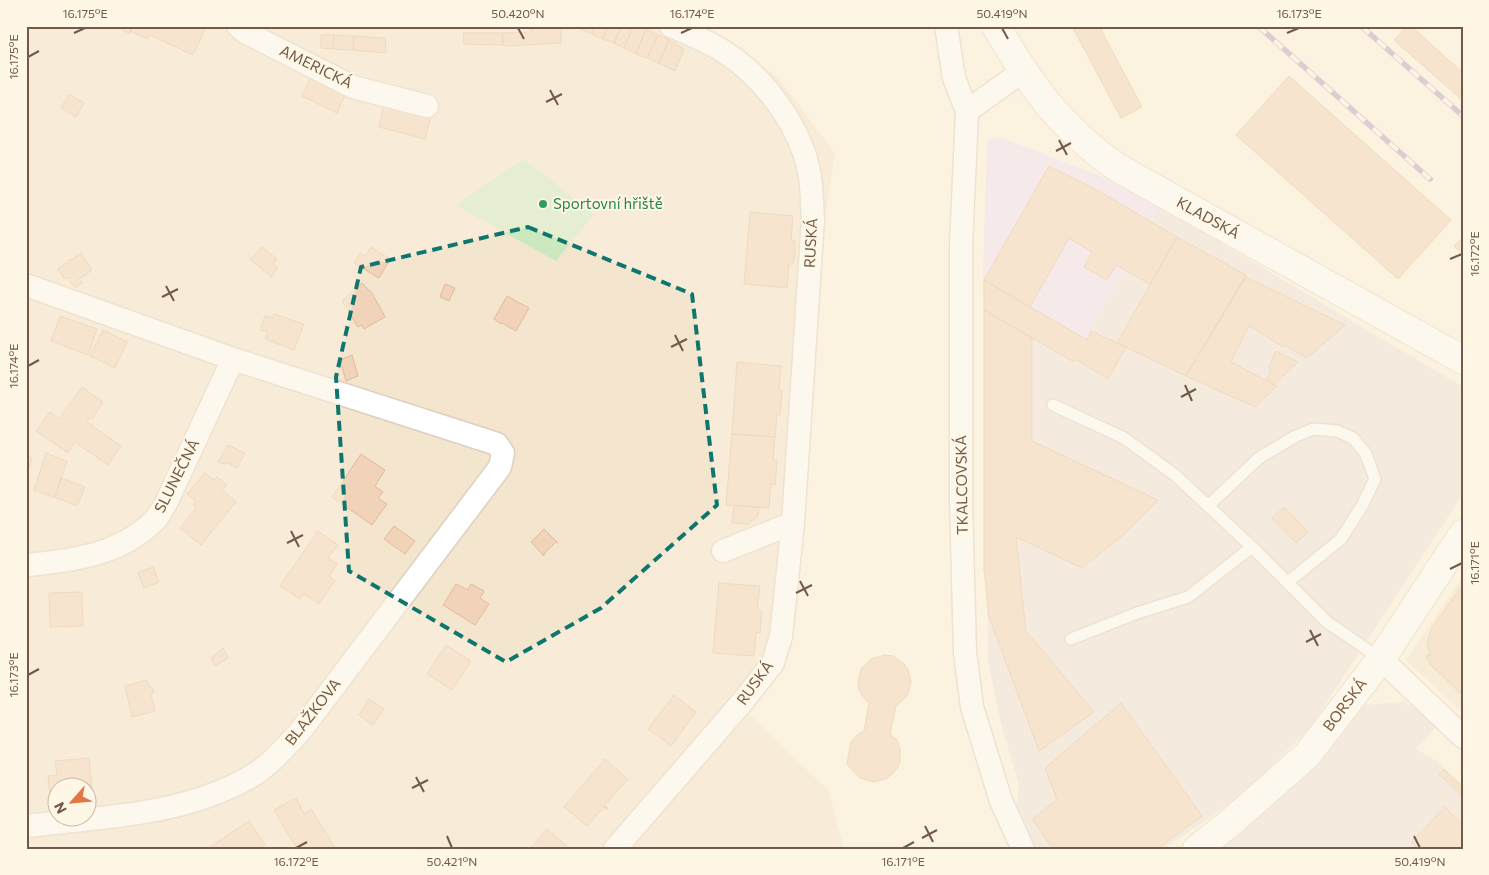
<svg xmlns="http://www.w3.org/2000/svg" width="1489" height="875" font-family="Commissioner,sans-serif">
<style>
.residential{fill:#f3e5ce;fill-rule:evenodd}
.industrial{fill:#eae3db}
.education{fill:#f0ddf7}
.green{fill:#cce8bf}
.building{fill:#f0d3b8;stroke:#e2bb99}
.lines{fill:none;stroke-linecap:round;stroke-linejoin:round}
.service-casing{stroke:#dfcfbc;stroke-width:14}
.minor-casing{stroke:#dfcfbc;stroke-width:25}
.tertiary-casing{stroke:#dfcfbc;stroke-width:30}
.secondary-casing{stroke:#e4d1ba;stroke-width:30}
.service{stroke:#fff;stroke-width:11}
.minor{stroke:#fff;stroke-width:22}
.tertiary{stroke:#fff;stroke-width:28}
.secondary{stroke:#fff;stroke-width:28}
.rail-casing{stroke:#b6a0c3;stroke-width:5.5}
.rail{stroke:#fff7e5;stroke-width:4;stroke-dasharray:11;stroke-linecap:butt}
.marked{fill:none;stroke:#0f766e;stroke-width:4;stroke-dasharray:10 6;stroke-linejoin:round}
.ticks{fill:none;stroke:#715a48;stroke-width:2}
.leisure-dot{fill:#2e9e5b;stroke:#fff7e5;stroke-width:2}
.labels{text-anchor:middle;stroke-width:4;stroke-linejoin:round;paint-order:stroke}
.street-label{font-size:15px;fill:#715a48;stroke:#fff7e5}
.leisure-label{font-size:15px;fill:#27864d;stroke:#fff7e5;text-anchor:start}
.neatline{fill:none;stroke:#715a48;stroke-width:2}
.ticks-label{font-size:12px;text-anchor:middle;fill:#715a48}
</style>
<rect width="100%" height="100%" fill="#fbf3e0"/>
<path class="residential" d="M26,26H698L778,77L835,153L820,251L791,646L739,704L829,791L844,849H26ZM58,788H88V818H58Z
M1463,576V714L1406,660Z"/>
<path class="industrial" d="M1159,206L1463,387V494L1310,728L1242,795L1164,849H1014L1013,832L1019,785L1001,724L988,661L984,312L1074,359Z
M1404,702L1439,724L1416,749L1437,761L1463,787V849H1218L1311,769L1364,705Z"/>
<path class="education" d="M1000,137L1098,175L1159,206L1074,360L984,312L983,275L987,140Z"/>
<path class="green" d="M524,159L594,214L556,261L455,205Z"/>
<path class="building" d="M116,26H132L130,31H131L130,34Z
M132,26H207L193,55L150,35L148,39L130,31Z
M531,26H561V43L504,46L502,33L531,32Z
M581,26H595L592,34L580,29Z
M595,26H608L603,39L592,34Z
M608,26H621L614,43L603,39Z
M621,26H634L624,48L614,43Z
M634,26L646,29L636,54L624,48Z
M1072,26H1099L1142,107L1121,118Z
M1407,26H1411L1463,73V101L1394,40Z
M646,29L658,35L647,58L636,54Z
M463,33H502L503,45L464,44Z
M321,35H334L333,49L321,48Z
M334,35L354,36L353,50L333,49Z
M658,35L669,40L659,63L647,58Z
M354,36L385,38L386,53L353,50Z
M669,40L684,49L675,71L659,63Z
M312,74L347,91L337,113L302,96Z
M1289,76L1451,220L1398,279L1236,135Z
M69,94L84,103L76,117L61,108Z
M384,105L431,115L425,139L379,127Z
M1049,166L1095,189L1177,237L1150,284L1116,265L1107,280L1084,267L1092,252L1069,238L1030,307L984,280Z
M750,212L793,216L791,240L795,241V255L793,264H789L787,288L744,284Z
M1177,237L1246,275L1186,376L1117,343Z
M1463,237V254L1454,246Z
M262,247L277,259L273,264L278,268L271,277L250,259Z
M371,247L390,259L379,278L354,263L360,253L365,256Z
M81,253L92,270L79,279L82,283L75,288L68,277L64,279L58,269L69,261L70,259L71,260Z
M1246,277L1345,325L1307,358L1284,345L1283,347L1249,326L1231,362L1277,386L1255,407L1186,376Z
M984,280L1087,340L1091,331L1126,347L1108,379L1075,359L1074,362L984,310Z
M362,283L372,293L385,317L364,329L362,325L358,327L342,301Z
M445,284L455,288L449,301L440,297Z
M507,296L529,308L516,331L502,323L501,324L494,319Z
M984,310L1032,338V441L1158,500L1122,536L1082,568L1016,537L1026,631L1094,712L1039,751L989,617L984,569Z
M274,314L304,324L294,350L265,339L268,332L260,330L265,316L273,318Z
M60,316L97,329L88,355L51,341Z
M103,330L127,342L115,368L90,356Z
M1276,351L1298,362L1274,385L1266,380L1271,370L1269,367Z
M352,355L358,376L346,381L340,360Z
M737,362L781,366L779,390L782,391L780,415L777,414L775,437L732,434Z
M82,387L103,402L92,419L90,417L87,422L121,446L108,465L75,442L68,453L36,431L50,412L59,419Z
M732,434L775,437L773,460L777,461L775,485L771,484L769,508L726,505Z
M228,445L245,453L237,468L228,463L224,464L218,462Z
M46,453L67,461L55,498L34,490Z
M361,454L385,470L375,486L383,492L378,498L387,504L372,525L332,497Z
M26,456L32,458L29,469L26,468Z
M205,473L214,480L217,477L227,485L222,490L236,502L201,545L180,528L196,508L193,505L196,501L187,494Z
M61,478L85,487L77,506L55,497Z
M734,505L759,507L758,516L748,524L732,523Z
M1284,507L1308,532L1296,543L1272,518Z
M394,526L415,541L405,554L384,539Z
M544,529L558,543L556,542L544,554V556L531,542Z
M318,531L338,545L328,558L337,564L329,576L335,581L319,604L304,594L300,599L280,586Z
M153,567L159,582L144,588L138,573Z
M719,583L760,586L757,609L762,611L760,632L756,633L754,656L713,653Z
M456,584L468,590L471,584L484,591L480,598L489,604L475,625L443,605Z
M1463,584V696L1431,665L1426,656L1430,655L1427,643L1432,628Z
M82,592L83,626L50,627L49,593Z
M446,645L471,661L452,690L427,674Z
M223,648L228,658L215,666L211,658Z
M885,655L893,656L904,664L908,669L911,683L907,696L896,706L890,734L897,740L900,748V762L897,769L888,778L874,782L860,778L847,764L851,742L857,735L864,731L869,703L863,697L859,689L858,682L861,669L871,659Z
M147,680L149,687H152L154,693L151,694L155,711L132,717L125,686Z
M674,695L696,712L671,746L648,729Z
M369,699L384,709L373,725L359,715Z
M1121,703L1202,816L1157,849H1053L1032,819L1057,800L1045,768Z
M89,758L92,792L88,793V788H58V795L50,796L48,776L57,775L55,761Z
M605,759L628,779L604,806L608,808L607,810L604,807L587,826L564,807Z
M1444,769L1463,787V797L1439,774Z
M296,798L304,814L311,809L336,849H297L274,810Z
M1445,807L1463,825V849H1418L1411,842Z
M249,821L265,845L259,849H211L210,847Z
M547,829L569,848L568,849H530Z"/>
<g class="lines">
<defs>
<path id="service" d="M1053,405L1124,438L1175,475L1252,547
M1208,506L1259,458L1294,437L1313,429L1337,431L1353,438L1366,454L1375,479L1362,506L1341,539L1288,582
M1071,639L1137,613L1188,597L1252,547L1327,622L1381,659"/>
<path id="minor" d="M238,26L245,32L353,87L427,106
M671,26C689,34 710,42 726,53C765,78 803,130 810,177C812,190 812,205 813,219L793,523L723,551
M946,26L954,78L967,111L1023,71
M967,111L961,247V501L965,652L972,707L1001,801L1023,849
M26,285L233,359L497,444L503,453L500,467L298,734C283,749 268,767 250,777C182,816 102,817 26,826
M26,565C71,561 119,555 153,522C159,517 162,509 166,503L233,359
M1381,659L1463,737
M615,849L744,700L773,663L781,636L793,523"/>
<path id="tertiary" d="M1197,849L1230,823L1307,755L1381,659L1463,534"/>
<path id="secondary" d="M996,26C1030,85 1061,129 1118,168L1463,360"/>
</defs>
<use href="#service" class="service-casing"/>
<use href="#minor" class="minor-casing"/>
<use href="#tertiary" class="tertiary-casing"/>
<use href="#secondary" class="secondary-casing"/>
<use href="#service" class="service"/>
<use href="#minor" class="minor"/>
<use href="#tertiary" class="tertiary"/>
<use href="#secondary" class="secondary"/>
<defs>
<path id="rail" d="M1258,26L1430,179
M1361,26L1463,116"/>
</defs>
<use href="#rail" class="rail-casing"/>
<use href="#rail" class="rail"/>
</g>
<path d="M0 0H1489V875H0ZM528,227L692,294L717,505L601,608L506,662L349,571L336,377L361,267Z" fill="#fbf3e0" fill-opacity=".55" fill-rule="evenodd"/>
<path class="marked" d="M528,227L692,294L717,505L601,608L506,662L349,571L336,377L361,267Z"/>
<path class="ticks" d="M518,28L524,39M1002,28L1008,39M74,33L85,28M681,33L692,28M1287,33L1299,28M28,57L39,51M550,90L558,105M546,102L562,94M1059,140L1067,155M1056,151L1071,143M1450,259L1462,254M166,286L174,301M162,297L178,289M675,335L683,351M671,347L687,339M28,366L39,360M1185,385L1192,401M1181,397L1196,389M291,531L299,547M287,543L303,535M1450,569L1462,563M800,581L808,596M796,593L812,585M1310,630L1318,646M1306,642L1321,634M28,675L39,669M416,777L424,792M412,788L428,780M925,826L933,842M447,836L452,848M1414,836L1420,848M922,838L937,830M296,848L307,842M903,848L914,842"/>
<circle class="leisure-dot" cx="543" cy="204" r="5"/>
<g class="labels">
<g class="street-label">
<text transform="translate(316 67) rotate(26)" y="5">AMERICKÁ</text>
<text transform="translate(1208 218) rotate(29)" y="5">KLADSKÁ</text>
<text transform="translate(811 243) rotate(-87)" y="5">RUSKÁ</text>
<text transform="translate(177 476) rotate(-63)" y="5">SLUNEČNÁ</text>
<text transform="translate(962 485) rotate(-91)" y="5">TKALCOVSKÁ</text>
<text transform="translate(755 683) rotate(-54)" y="5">RUSKÁ</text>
<text transform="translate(1345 705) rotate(-53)" y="5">BORSKÁ</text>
<text transform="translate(313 712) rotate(-52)" y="5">BLAŽKOVA</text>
</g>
<g class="leisure-label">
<text x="553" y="209">Sportovní hřiště</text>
</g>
</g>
<rect width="1489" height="875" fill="none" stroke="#fff7e5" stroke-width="55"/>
<g transform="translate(72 802) rotate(243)"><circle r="24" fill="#fff7e5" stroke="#c6b8a6"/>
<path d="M0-4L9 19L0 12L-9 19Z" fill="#e37647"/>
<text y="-8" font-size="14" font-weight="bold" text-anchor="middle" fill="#715a48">N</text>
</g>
<rect x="28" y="28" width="1434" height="820" class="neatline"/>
<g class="ticks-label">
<text x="85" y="18">16.175°E</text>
<text x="518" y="18">50.420°N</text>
<text x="692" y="18">16.174°E</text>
<text x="1002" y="18">50.419°N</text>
<text x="1299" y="18">16.173°E</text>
<text transform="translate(14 57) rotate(-90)" y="4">16.175°E</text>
<text transform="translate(1475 254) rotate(-90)" y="4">16.172°E</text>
<text transform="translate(14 366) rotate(-90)" y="4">16.174°E</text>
<text transform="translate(1475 563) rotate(-90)" y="4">16.171°E</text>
<text transform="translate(14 675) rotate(-90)" y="4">16.173°E</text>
<text x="296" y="866">16.172°E</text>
<text x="452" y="866">50.421°N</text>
<text x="903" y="866">16.171°E</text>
<text x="1420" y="866">50.419°N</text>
</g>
</svg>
